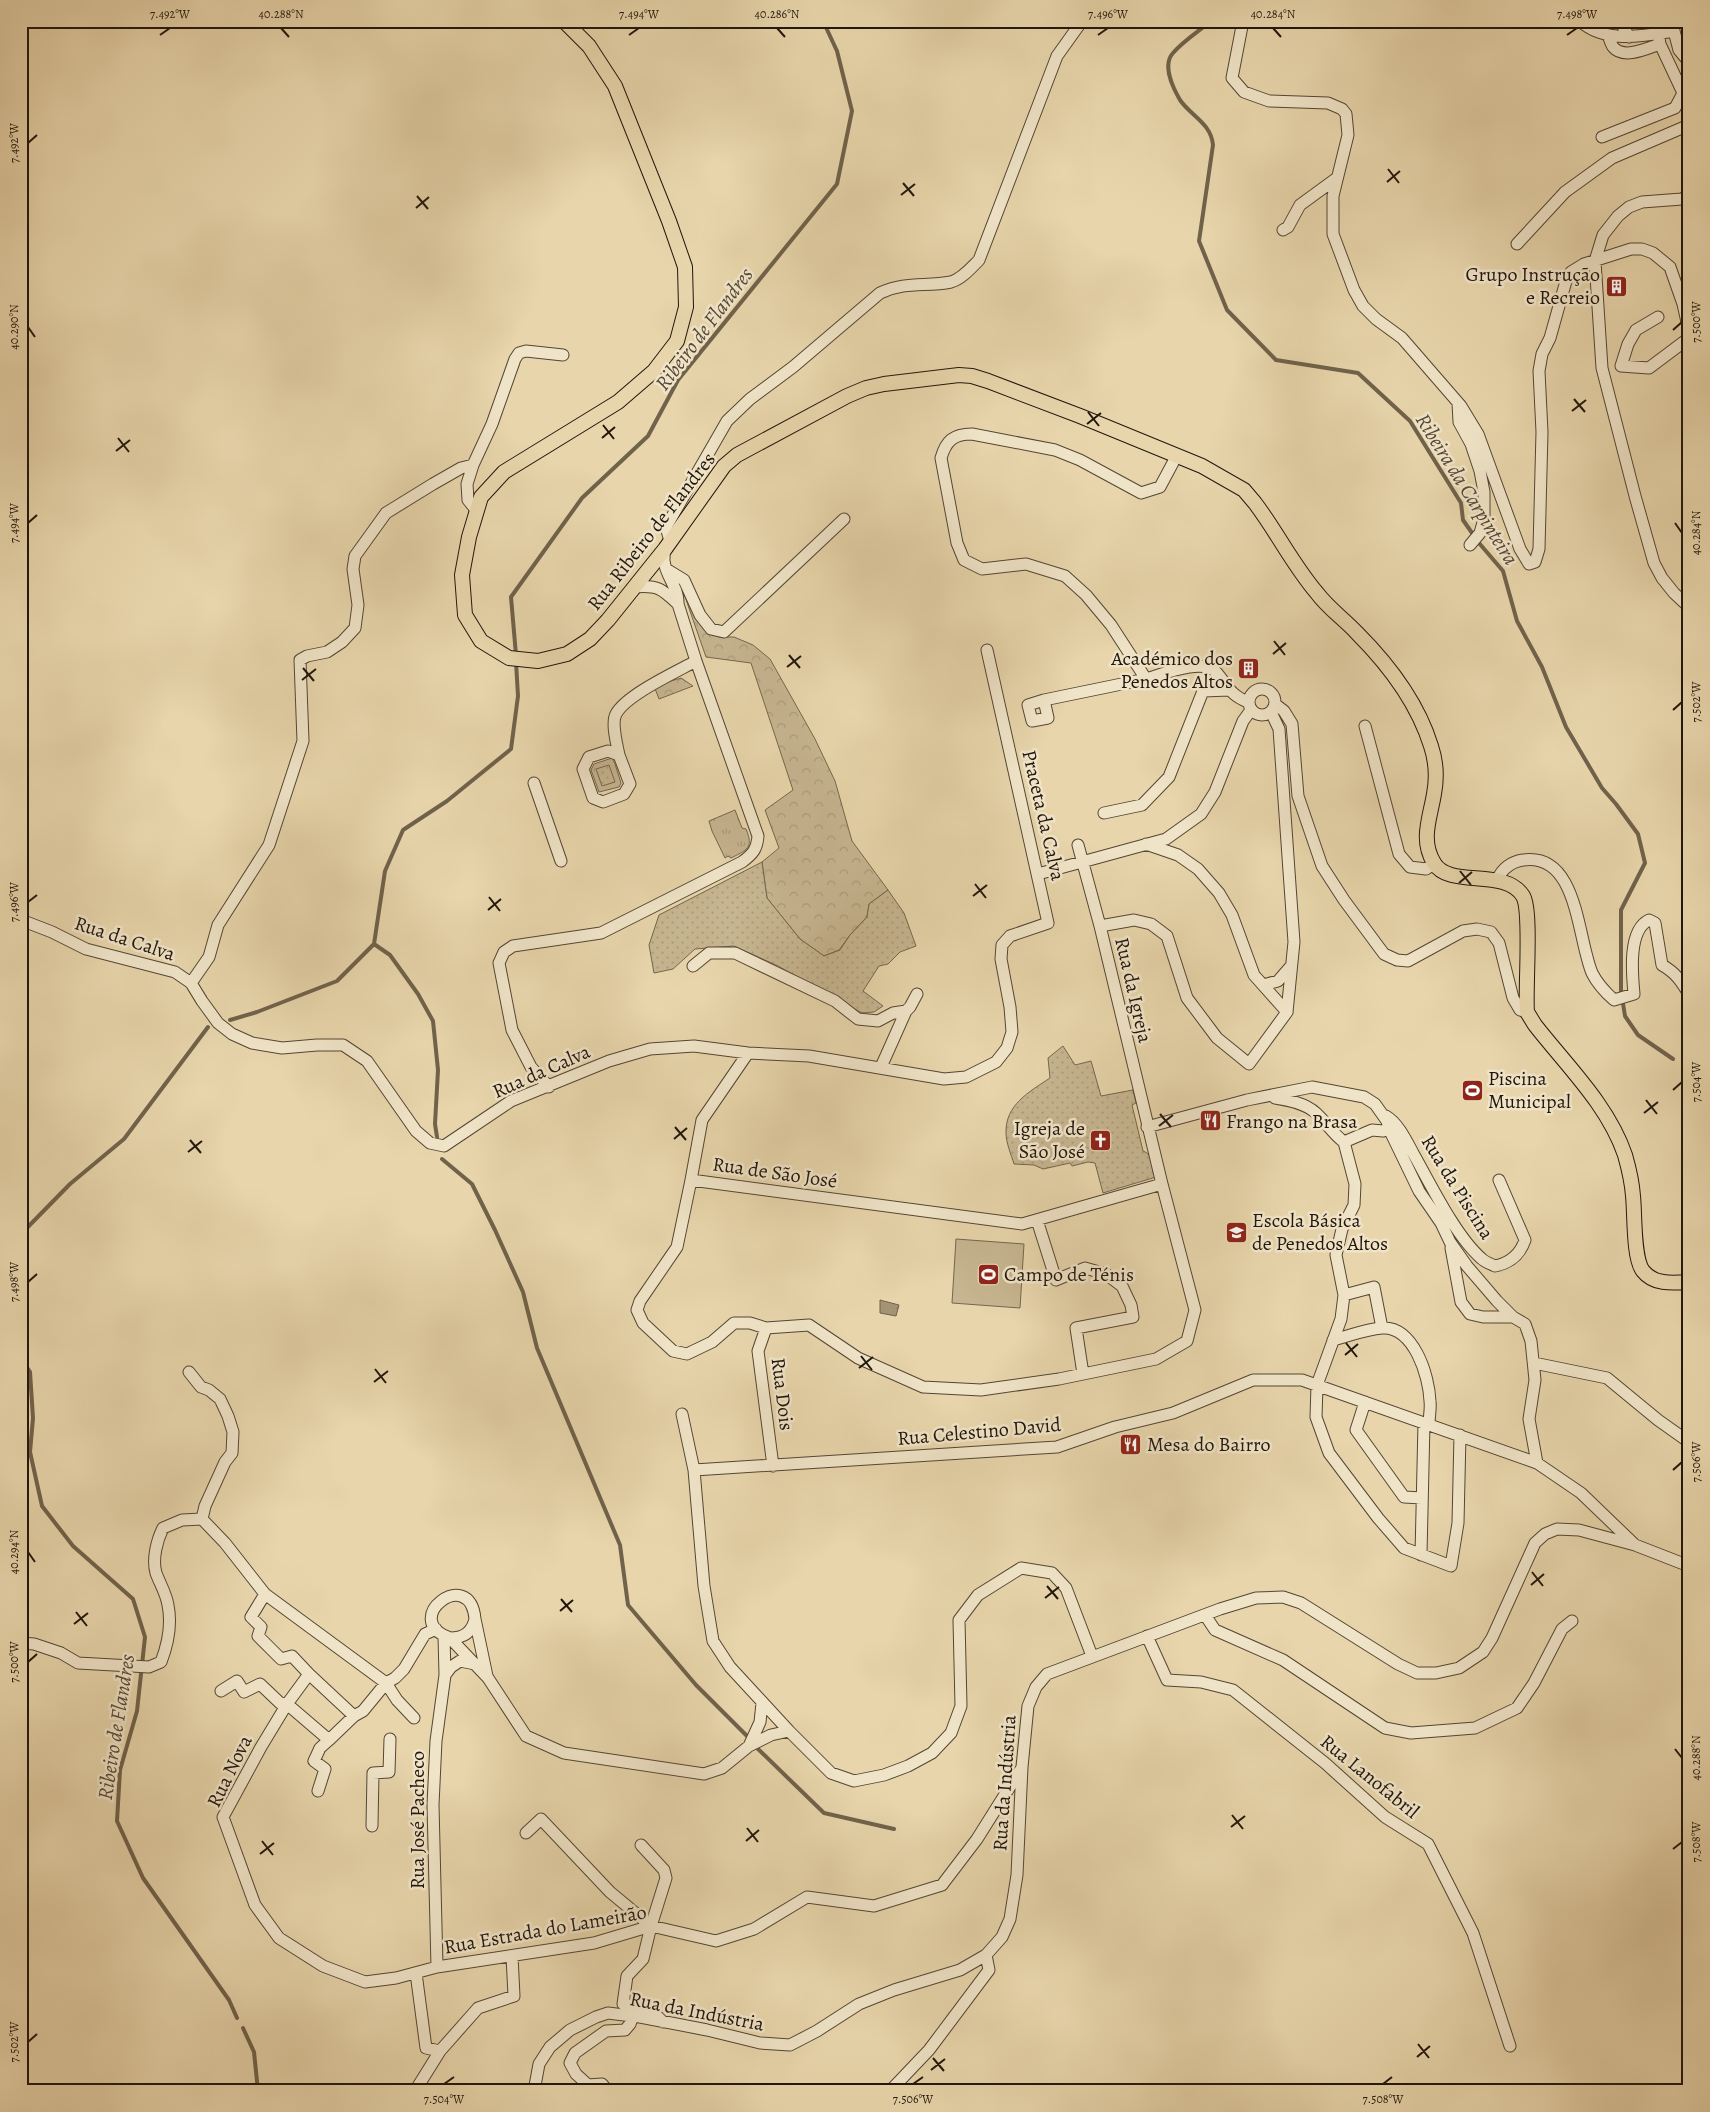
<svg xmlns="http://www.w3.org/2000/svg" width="1710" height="2112" font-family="Alegreya,serif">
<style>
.grass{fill:url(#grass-tufts);stroke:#74664e}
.forest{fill:url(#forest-crowns);stroke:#74664e}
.park{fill:url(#park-dots);stroke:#74664e}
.pitch{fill:#c6b590;stroke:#74664e}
.water{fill:url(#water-ripples);stroke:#70624b}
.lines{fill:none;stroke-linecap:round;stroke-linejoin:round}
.stream{stroke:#70624b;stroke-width:4}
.minor-casing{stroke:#534634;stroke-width:13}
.major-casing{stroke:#21160d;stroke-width:16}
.minor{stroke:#f0e4c8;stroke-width:11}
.major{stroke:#e8d5ab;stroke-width:14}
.ticks{fill:none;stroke:#21160d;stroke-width:2}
.labels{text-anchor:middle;stroke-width:5;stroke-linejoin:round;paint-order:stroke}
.poi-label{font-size:20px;fill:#21160d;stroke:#f0e4c8;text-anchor:start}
.street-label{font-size:20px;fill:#21160d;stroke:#f0e4c8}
.water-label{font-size:21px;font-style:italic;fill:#554837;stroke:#f0e4c8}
.neatline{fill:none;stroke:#21160d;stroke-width:2}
.ticks-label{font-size:12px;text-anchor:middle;fill:#21160d}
</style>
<defs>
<pattern id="grass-tufts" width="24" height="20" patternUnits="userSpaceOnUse" patternTransform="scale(1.25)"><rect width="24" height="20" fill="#c6b590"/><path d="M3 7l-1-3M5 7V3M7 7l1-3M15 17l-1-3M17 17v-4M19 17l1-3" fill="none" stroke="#aa9b7b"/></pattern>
<pattern id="forest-crowns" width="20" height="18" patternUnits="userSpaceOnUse" patternTransform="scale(1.25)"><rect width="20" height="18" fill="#c6b590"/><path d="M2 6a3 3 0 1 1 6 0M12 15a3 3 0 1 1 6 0" fill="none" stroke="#aa9b7b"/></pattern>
<pattern id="park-dots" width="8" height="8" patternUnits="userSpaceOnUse" patternTransform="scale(1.25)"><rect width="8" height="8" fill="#c6b590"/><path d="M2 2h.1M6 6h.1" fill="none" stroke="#aa9b7b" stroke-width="1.8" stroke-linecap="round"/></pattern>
<pattern id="water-ripples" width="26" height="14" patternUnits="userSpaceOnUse" patternTransform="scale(1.25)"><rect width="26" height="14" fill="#a49475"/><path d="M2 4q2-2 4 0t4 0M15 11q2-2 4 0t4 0" fill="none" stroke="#85785e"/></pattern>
</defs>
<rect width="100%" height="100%" fill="#e8d5ab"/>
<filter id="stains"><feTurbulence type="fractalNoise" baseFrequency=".004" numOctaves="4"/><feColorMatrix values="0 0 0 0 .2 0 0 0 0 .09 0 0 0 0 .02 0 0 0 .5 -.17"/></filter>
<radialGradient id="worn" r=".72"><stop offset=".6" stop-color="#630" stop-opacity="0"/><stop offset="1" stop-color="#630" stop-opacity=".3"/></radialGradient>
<path class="grass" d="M612,758L615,764L621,783L619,787L599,792L591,770L594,764Z
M735,810L742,828L746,829C754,848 747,850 731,858L728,856L725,858L712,831L709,821Z"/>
<path class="forest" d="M683,591L706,631L719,637H734L753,645L770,659L815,739L835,781L852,841L888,890L869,904L867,917L850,935L839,950L824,956L800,939L767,898L762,862L779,848L765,810L793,790L751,663L706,657Z
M681,678L693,686L659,699L654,686Z"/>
<path class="park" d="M609,765L615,782L602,786L596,769Z
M762,862L767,898L800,939L824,956L840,950L850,935L867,917L869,904L888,890L904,913L916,946L900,952L888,964L879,966L863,991L883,1006L874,1012L862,1013L778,966L734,946L695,949L673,969L654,973L649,945L659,915Z
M1063,1046L1075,1065L1091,1061L1101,1096L1133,1090L1136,1103L1132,1105L1143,1151C1153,1154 1154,1168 1156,1177L1103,1193L1095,1163L1088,1162L1072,1166L1070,1163L1043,1169L1034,1165L1014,1164C1011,1154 1006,1143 1006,1133C1005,1105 1029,1092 1050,1078L1048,1058Z"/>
<path class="pitch" d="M956,1239L1024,1244L1020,1308L952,1303Z"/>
<path class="water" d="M880,1300L899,1305L896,1316L880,1313Z"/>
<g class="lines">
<path class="stream" d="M1211,21C1199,31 1183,41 1173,53C1162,65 1173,88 1180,100C1191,116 1211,123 1213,145L1199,241L1227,310L1276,360L1358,373L1410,421L1461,503L1463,520L1479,543L1503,571L1517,621L1542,667L1566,727L1602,788L1616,804L1638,834L1645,863L1621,910V991L1625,1016L1638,1035L1673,1059
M516,655L511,597L582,498L648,436L678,380L837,184L852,111L837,51L823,21
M374,944L390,955L418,994L433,1021L438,1070L435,1124L437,1137
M230,1020L257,1012L337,981L374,944L385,871L403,830L447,801L511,749L518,696L516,662
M442,1159L472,1184L495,1230L523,1292L537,1348L620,1545L628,1605L696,1685L748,1737
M21,1234L70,1184L124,1139L208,1027
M21,1359L30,1372L33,1418L30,1452L42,1506L73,1546L133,1599L145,1637L137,1711L120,1770L117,1821L143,1878L229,2000L237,2018
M756,1747L824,1813L894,1829
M243,2028L254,2052L258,2091"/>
<defs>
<path id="minor" d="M1243,21L1232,78L1244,92L1269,101L1328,103L1342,109L1346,114L1348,135L1333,196V234L1354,290L1363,306L1376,319L1402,338L1461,406L1478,434L1520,549L1529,564L1535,562L1539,549L1542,432L1539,371L1542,354L1550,338L1566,281L1571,272L1584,264L1631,249H1642L1653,253L1670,267L1683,304L1689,331
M1580,21C1605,44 1644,36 1674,31
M1620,21L1629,37
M1674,31L1679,50L1689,62
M1608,35C1609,38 1611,44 1613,47C1624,60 1648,48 1660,44L1659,38
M1602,137L1675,108L1683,93L1660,44
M1689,195L1682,199L1642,202L1629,207L1618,216L1603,235L1595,261L1602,368L1635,496L1654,563L1662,578L1674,593L1689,607
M1283,230L1288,227L1300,205L1337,178
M1517,244L1565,192L1612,158L1689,125
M1658,317L1636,330L1628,344L1621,366L1649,368L1689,338
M1458,403L1459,422L1471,444L1480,471L1484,492V519L1480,533L1470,545
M1176,457L1160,487L1141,493L1080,460L1055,450L972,434C953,434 946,441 941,458L957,543L964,560L982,569L1026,564L1065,576L1086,595L1111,625L1146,679C1163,674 1204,657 1217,673C1229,687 1229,694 1248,702
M477,511L468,500L467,484L473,465L492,424L515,359L519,353L526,351L563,355
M670,541L666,527L727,421L750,399L793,367L880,293C906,281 925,287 951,282C962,279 971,268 979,260L1057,56L1082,21
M666,569L684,580L700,615L711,629L724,632L844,519
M635,587C658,585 662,589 678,604
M1249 702a13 13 0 1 1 26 0a13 13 0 1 1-26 0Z
M1044,700L1048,718L1032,721L1028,705L1044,700L1146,679
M1275,704L1284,711L1292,724L1298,796L1322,866L1344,900L1384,954L1397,960L1408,961L1463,931L1477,929L1491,932L1499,943L1513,998L1520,1010L1527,1012
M1271,712L1279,729L1294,942L1287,1012
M1365,726L1399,854L1410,867L1426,869L1434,864
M619,755L630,784L624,794L603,802L593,798L583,769L589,757L608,751L619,755C617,745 611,723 616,714C626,695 676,672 696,661
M534,783L561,861
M1104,813L1142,805L1169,777L1203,691L1229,690
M1078,845L1100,926L1162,1184
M1038,874L1166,839L1201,814L1215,792L1243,721L1251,710
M1497,880C1502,869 1510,862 1523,860C1578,852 1577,937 1592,973C1597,983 1605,992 1614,1000L1634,994C1632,973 1628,930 1649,920L1655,923L1662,965C1676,973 1681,981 1689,994
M21,920L52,932L86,949L175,972L191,983L202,1001L218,1023L232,1034L252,1043L282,1048L317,1045H343L367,1061L416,1131L430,1143L444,1146L511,1101L609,1061L650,1049L694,1046L748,1053L809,1056L944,1079L966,1077L996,1062L1007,1048L1012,1032L1010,1007L1001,959L1002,945L1010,936L1048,923L987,650
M1100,926L1134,920L1151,924L1167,936L1187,998L1217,1038L1249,1064L1287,1012L1254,975L1232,915L1219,893L1198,869L1178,855L1146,844
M693,966L709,953H735L835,1001L858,1019L878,1021L893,1013L906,1011L881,1067
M191,983L209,957L218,925L269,845L303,741L300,660L307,656L327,652L342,642L355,628L358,605L353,569L355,556L386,513L433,484L461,468L473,465
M1263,985L1278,981L1291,966
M906,1011L910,1007L917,994
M549,1087L531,1067L512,1030L499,963L504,952L513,946L601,933L742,862C753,854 757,849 758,836L696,661L678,604C679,588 666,577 664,561C664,557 664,553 665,549
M1275,1098C1288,1100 1305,1103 1316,1113C1326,1122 1333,1134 1344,1142
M1386,1116C1398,1123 1406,1140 1413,1153C1430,1183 1456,1237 1482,1259C1485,1262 1491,1264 1495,1266C1510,1263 1520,1255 1525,1240L1499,1180
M1147,1127L1247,1100L1312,1087L1364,1097L1375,1104L1387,1121L1389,1129L1419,1191L1441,1223L1450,1242L1467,1266L1497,1301L1513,1317L1525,1324L1531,1341L1535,1380L1529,1419L1537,1463
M1344,1142L1355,1184L1354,1205L1342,1229L1336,1255L1344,1295L1341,1319L1317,1385L1316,1417L1329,1453L1378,1518L1404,1548L1451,1566L1458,1523L1460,1435
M1344,1142L1372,1130L1383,1131L1389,1129
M691,1180L1022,1224L1162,1184L1195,1310L1187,1341L1156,1359L1059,1379L981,1390L923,1387L858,1358L809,1325L766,1328L750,1323H734L712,1342L687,1354L673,1351L643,1323L637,1310L640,1301L677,1247Z
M691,1180L702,1120L748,1053
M1037,1220L1056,1280L1085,1268L1106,1274L1122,1286L1131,1305L1133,1317L1076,1328L1083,1374
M1451,1248L1461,1302L1470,1314L1483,1317H1513
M1344,1295L1374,1287L1382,1328
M766,1328L758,1351L773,1466
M1333,1340C1349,1336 1366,1329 1382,1328C1414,1326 1429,1376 1430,1401C1431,1409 1429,1417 1429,1424
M1534,1363L1607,1378L1658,1420L1689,1442
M189,1372L201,1387L209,1390L220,1399L228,1416L233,1432L232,1453L225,1462L205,1506L202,1519
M1365,1402L1356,1430L1404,1497L1422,1498
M682,1414L694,1470
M1421,1555L1424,1423
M1205,1615L1215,1630L1283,1660L1385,1728L1411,1733L1475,1728L1517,1708L1534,1683L1562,1629L1572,1621
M475,1619L487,1676
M1147,1636L1167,1680L1201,1682L1233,1690L1325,1763L1385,1817L1428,1844L1473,1933L1510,2046
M450,1638C464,1638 472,1632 475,1619C470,1564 398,1620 450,1638L488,1678L526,1736L564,1753L704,1774L722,1768L749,1746L771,1735L789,1731
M21,1643L34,1644L61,1653L78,1663L149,1667L161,1662C168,1644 172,1625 168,1605C166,1593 160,1584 156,1573C152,1559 157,1540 163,1528L182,1520L202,1519L225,1543L265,1594L386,1683L397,1700L414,1718
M1092,1656L1066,1588L1052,1573L1021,1568L978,1595L959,1620L961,1706L951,1733L932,1753L908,1766L884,1775L854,1781L831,1773L789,1731L730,1667L713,1641L704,1586L694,1470L1057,1447L1115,1427L1173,1413L1253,1380H1302L1537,1463L1581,1493L1635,1545
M309,1674L354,1716L329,1740L287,1704L261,1747L223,1817L255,1905L279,1938L323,1966L365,1982L396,1978L437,1967L594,1943L651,1926L716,1941L754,1929L807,1897L874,1906L942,1885L977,1839L1021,1769
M445,1675L451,1667L460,1661L475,1664
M221,1691L237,1681L244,1692L260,1684L280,1703L287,1704L309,1674L292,1656L281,1659L258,1636L261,1627L251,1617L265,1594
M354,1716L363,1711L386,1683L395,1678L404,1669L425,1634L436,1629
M749,1746L760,1722L762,1703
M318,1791L325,1769L314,1761L320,1748L329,1740
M372,1826L373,1773L389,1772L390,1739
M526,1833L541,1819L610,1892L651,1926
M641,1845L664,1870L666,1878L651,1926L643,1959L627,1976L623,2004L649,2008L663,2022
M437,1967L433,1805L436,1741L445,1675L444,1636
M416,1973L426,2048L440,2051
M588,2085L576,2074L570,2063L575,2053L606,2031L625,2030L630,2024L633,2016
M588,2085L602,2084L608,2091
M415,2091L440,2051L478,2008L514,1996L512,1956
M534,2091L539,2064L550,2047L570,2030L596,2017L608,2013L640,2017L707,2030L760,2043L790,2045L817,2031L859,2004L894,1990L960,1970L986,1955L1002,1937L1010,1919L1017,1875L1022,1767L1028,1706L1036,1687L1047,1674L1220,1609L1256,1598L1283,1597L1301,1603L1398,1664L1417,1673H1436L1459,1668L1483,1652L1492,1638L1535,1543L1545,1534L1557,1529L1579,1530L1635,1545L1689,1566
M890,2091L929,2050L989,1970L986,1955"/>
<path id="major" d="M564,21L589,46L615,86L669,221L685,267L686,307L677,341L654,371L618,402L504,472L481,497L469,537L462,575L465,615L481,641L509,658L538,661L567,654L590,639L608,620L665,549L724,466L737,455L847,396L866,388L884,384L959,375L972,376L988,381L1080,416L1202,466L1244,490L1255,503C1277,532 1293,565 1317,593C1328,608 1344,619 1357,633C1388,664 1418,704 1431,746C1436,761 1437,778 1434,794C1430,818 1420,840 1434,863C1449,889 1505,867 1523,896C1532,911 1525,989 1527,1012L1535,1025C1567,1066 1608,1105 1625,1155C1629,1169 1632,1182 1633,1196C1635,1214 1633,1258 1643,1271C1654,1285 1673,1283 1689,1282"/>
</defs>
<use href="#minor" class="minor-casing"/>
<use href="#major" class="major-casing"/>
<use href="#minor" class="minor"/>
<use href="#major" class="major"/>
</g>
<path class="ticks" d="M281,28L289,37M777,28L785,37M1273,28L1281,37M160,35L170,28M629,35L639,28M1098,35L1108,28M1567,35L1577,28M28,143L37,135M1388,169L1399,183M1387,182L1400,171M903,183L914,196M901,195L915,184M417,196L428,209M416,208L429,197M28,327L35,337M1673,330L1682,322M1574,399L1585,412M1572,411L1586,400M1088,412L1099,426M1087,424L1101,413M603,425L614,439M118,438L129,452M602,438L615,427M116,451L130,440M28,523L37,515M1675,523L1682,533M1274,641L1285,655M1273,654L1286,643M789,655L800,668M787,667L801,656M303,668L314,681M302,680L316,669M1673,710L1682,702M1460,871L1471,885M1459,883L1472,872M975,884L986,898M973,896L987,885M489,897L500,911M28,902L37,895M488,910L501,899M1673,1090L1682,1082M1646,1100L1657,1114M1644,1113L1658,1102M1160,1114L1171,1127M1159,1126L1173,1115M675,1127L686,1140M674,1139L687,1128M190,1140L201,1153M188,1152L202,1141M28,1282L37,1274M1346,1343L1357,1357M1345,1355L1358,1344M861,1356L872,1370M859,1368L873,1357M375,1369L386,1383M374,1382L388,1371M1673,1470L1682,1462M28,1552L35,1562M1532,1572L1543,1586M1531,1585L1544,1574M1047,1586L1058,1599M1045,1598L1059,1587M561,1599L572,1612M560,1611L573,1600M76,1612L87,1626M74,1624L88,1613M28,1662L37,1654M1675,1749L1682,1758M1232,1815L1243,1829M1231,1827L1245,1816M747,1828L758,1842M262,1841L273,1855M746,1841L759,1830M1673,1849L1682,1842M260,1854L274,1843M28,2042L37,2034M1418,2044L1429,2058M1417,2057L1430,2046M933,2058L944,2071M931,2070L945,2059M444,2084L454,2077M913,2084L923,2077M1383,2084L1392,2077"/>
<defs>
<symbol id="building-square" viewBox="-11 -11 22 22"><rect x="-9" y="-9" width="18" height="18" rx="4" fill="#8f2418" stroke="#f0e4c8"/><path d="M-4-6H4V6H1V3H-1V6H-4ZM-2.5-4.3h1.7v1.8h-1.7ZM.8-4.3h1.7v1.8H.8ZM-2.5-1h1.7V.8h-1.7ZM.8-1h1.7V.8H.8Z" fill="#fff"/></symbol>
<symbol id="stadium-square" viewBox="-11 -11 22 22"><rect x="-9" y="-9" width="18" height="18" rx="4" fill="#8f2418" stroke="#f0e4c8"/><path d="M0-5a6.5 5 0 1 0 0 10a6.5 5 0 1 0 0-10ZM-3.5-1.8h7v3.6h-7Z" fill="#fff"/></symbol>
<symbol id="restaurant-square" viewBox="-11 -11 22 22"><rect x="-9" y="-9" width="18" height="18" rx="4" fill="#8f2418" stroke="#f0e4c8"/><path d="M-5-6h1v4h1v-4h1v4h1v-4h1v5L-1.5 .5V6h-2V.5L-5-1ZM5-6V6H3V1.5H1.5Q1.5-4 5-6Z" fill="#fff"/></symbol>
<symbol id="church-square" viewBox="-11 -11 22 22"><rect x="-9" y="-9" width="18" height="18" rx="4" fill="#8f2418" stroke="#f0e4c8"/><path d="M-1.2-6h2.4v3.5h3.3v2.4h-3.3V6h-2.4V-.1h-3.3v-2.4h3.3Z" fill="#fff"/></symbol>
<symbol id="school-square" viewBox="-11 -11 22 22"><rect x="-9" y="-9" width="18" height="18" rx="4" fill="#8f2418" stroke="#f0e4c8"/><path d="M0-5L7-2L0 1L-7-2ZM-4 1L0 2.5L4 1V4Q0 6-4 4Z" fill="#fff"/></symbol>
</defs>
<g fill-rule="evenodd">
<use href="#building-square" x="1604" y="274" width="25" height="25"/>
<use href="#building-square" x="1236" y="656" width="25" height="25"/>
<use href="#stadium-square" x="1460" y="1078" width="25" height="25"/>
<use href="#restaurant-square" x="1198" y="1108" width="25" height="25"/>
<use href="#church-square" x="1088" y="1128" width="25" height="25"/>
<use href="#school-square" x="1224" y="1220" width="25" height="25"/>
<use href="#stadium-square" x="976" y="1262" width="25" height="25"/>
<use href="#restaurant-square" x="1118" y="1432" width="25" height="25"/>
</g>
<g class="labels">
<g class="poi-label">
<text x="1600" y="281" text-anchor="end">Grupo Instrução<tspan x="1600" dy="23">e Recreio</tspan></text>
<text x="1233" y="665" text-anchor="end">Académico dos<tspan x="1233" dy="23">Penedos Altos</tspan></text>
<text x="1488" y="1085">Piscina<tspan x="1488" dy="23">Municipal</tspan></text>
<text x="1226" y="1128">Frango na Brasa</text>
<text x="1085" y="1135" text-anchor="end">Igreja de<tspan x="1085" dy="23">São José</tspan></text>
<text x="1252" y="1227">Escola Básica<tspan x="1252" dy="23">de Penedos Altos</tspan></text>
<text x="1004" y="1281">Campo de Ténis</text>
<text x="1147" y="1451">Mesa do Bairro</text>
</g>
<g class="street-label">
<text transform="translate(651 531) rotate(-52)" y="7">Rua Ribeiro de Flandres</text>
<text transform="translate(1044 815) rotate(77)" y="7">Praceta da Calva</text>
<text transform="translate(125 938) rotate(18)" y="7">Rua da Calva</text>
<text transform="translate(1134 990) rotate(77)" y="7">Rua da Igreja</text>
<text transform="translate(541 1071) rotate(-24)" y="7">Rua da Calva</text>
<text transform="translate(775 1172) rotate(8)" y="7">Rua de São José</text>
<text transform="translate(1458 1187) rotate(58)" y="7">Rua da Piscina</text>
<text transform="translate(783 1394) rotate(83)" y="7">Rua Dois</text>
<text transform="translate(979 1431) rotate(-5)" y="7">Rua Celestino David</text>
<text transform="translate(229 1771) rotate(-64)" y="7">Rua Nova</text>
<text transform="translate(1370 1776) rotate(39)" y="7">Rua Lanofabril</text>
<text transform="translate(1004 1783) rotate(-86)" y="7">Rua da Indústria</text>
<text transform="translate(417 1820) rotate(-90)" y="7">Rua José Pacheco</text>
<text transform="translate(545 1929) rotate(-10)" y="7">Rua Estrada do Lameirão</text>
<text transform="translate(697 2011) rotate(11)" y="7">Rua da Indústria</text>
</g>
<g class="water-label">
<text transform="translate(704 329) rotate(-53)" y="7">Ribeiro de Flandres</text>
<text transform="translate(1467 489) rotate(58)" y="7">Ribeira da Carpinteira</text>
<text transform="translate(116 1727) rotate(-81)" y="7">Ribeiro de Flandres</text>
</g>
</g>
<rect width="1710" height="2112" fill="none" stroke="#e8d5ab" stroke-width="55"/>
<rect x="28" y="28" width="1654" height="2056" class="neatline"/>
<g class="ticks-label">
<text x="170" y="18">7.492°W</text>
<text x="281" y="18">40.288°N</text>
<text x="639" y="18">7.494°W</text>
<text x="777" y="18">40.286°N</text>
<text x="1108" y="18">7.496°W</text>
<text x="1273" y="18">40.284°N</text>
<text x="1577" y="18">7.498°W</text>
<text transform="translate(14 143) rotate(-90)" y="4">7.492°W</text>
<text transform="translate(1696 322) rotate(-90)" y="4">7.500°W</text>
<text transform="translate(14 327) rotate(-90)" y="4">40.290°N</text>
<text transform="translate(14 523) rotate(-90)" y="4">7.494°W</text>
<text transform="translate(1696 533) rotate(-90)" y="4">40.284°N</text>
<text transform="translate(1696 702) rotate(-90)" y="4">7.502°W</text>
<text transform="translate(14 902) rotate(-90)" y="4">7.496°W</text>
<text transform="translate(1696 1082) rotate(-90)" y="4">7.504°W</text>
<text transform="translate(14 1282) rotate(-90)" y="4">7.498°W</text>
<text transform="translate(1696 1462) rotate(-90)" y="4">7.506°W</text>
<text transform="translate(14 1552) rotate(-90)" y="4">40.294°N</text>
<text transform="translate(14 1662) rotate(-90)" y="4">7.500°W</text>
<text transform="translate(1696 1758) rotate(-90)" y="4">40.288°N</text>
<text transform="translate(1696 1842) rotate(-90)" y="4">7.508°W</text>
<text transform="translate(14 2042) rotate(-90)" y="4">7.502°W</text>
<text x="444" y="2103">7.504°W</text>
<text x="913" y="2103">7.506°W</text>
<text x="1383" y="2103">7.508°W</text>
</g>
<rect width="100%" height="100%" filter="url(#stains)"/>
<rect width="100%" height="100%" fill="url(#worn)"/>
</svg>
